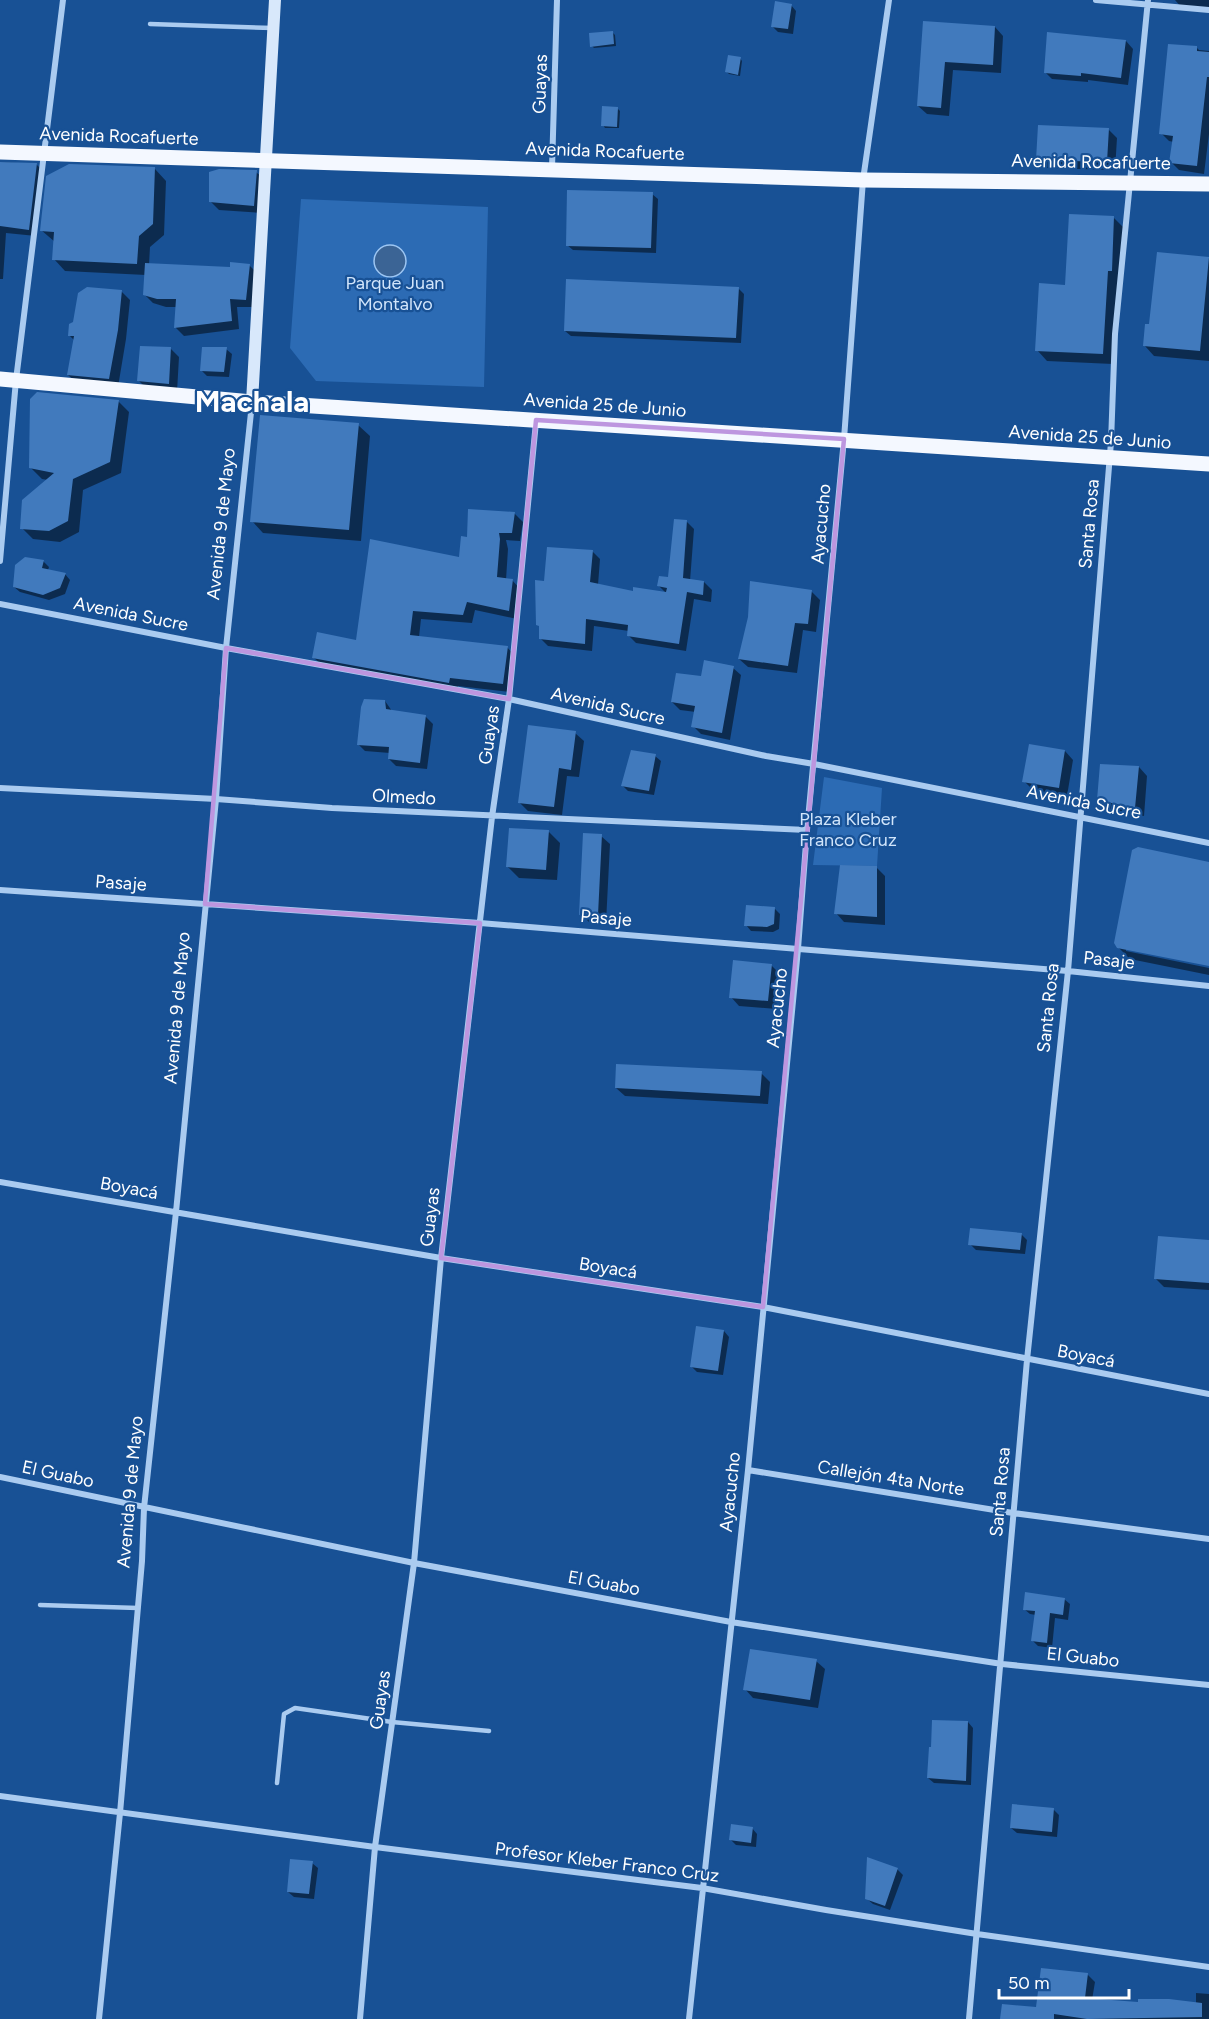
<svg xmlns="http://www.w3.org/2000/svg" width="1209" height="2019" font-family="Figtree,sans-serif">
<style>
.green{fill:#2c6bb4}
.water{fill:#3b6495;stroke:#9dc6f3;stroke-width:1.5}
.shadow{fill:#0007}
.building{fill:#417abd}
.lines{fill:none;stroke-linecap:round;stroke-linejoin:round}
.lane{stroke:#aacbf0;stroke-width:4.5}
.street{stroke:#aacbf0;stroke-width:6}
.secondary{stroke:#d8e8fb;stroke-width:12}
.primary{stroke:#f4f8ff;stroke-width:15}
.marked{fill:none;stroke:#bd96df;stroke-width:4.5;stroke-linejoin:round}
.labels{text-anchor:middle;stroke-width:4.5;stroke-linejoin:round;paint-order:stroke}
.street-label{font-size:18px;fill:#fff;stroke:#185195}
.park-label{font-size:18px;fill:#d1e5fb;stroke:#185195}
.town-label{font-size:30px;font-weight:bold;fill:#fff;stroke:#185195}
</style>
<rect width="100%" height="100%" fill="#185195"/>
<path class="green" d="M301,199L488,207L484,387L316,381L290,348Z
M824,777L882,788L877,866L813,865Z"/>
<path class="water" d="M374 261a16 16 0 1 1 32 0a16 16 0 1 1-32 0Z"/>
<path class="shadow" d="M1175,0H1209V9L1181,7Z
M791,5L796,11L793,34L778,32L772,26Z
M924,22L995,27L1003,36L1001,73L953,70L949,116L927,114L918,106Z
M613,33L615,35L616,46L594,48L592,46Z
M1126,41L1133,49L1128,85L1088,80V82L1052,79L1045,72Z
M1197,48L1199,50L1209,51V134L1204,174L1179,170L1171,162L1174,142L1169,141L1161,133Z
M740,58L742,61L740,76L729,74L727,72Z
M618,109L620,111L619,128H605L603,125Z
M1108,129L1117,138L1115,170L1046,168L1038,159Z
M0,162L36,164L44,172L36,236L6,233L3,279H0Z
M155,169L166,181L164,235L150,247L149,265L231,268L249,265L258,274L254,307H237L239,329L184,336L176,328L177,307H166L153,303L144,294L146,275L65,271L54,259L55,242L41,230Z
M256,172L265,180L263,213L219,210L211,202Z
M652,194L658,199L656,253L573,250L567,245Z
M1114,218L1124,228L1113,364L1047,361L1037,350L1067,286Z
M1159,254L1209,258V361L1154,356L1145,346L1151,326Z
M738,288L744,294L741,343L571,336L565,331Z
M121,291L130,300L126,339L118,387L77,383L68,375L75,341L69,335Z
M170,348L179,357L177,392L147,389L139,381Z
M226,349L232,354L229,377L207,376L202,371Z
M118,401L129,412L121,473L83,490L79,532L60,542L33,539L22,528L48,480L42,479L31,468Z
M358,425L370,436L361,541L263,533L252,521Z
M514,513L523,522L520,541L506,540L508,549L506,580H512L520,589L517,619L475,610L472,623L421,619L419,637L507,647L515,656L511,692L458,686L457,691L323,666L314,658L357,641L460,559L468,539Z
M686,521L694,529L690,581L704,582L712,590L711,602L694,599L686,651L636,643L628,635L629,631L594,626L592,651L548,646L540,638L546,583L592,551L600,559L598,585L634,593H666L659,586L669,578Z
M43,561L49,567L48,570L65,574L70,580L65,594L49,600L20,592L14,587Z
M811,591L820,600L816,632L803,630L797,673L748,667L739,659L749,617Z
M733,668L741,675L730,740L701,734L693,726L696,712L680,710L672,702L702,678Z
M385,701L392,711L426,717L433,724L427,769L396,766L389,759L390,753L365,751L358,744Z
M575,733L584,741L579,777L567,776L562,815L528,811L519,802Z
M1065,751L1073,760L1067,796L1033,790L1024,781Z
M655,756L661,761L654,795L628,791L623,786Z
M1139,767L1147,776L1144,816L1107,808L1099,800Z
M549,832L560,843L557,880L519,878L507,866Z
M601,836L610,844L606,923L589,922L581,914Z
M1209,863V965L1126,948V951L1209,968V975L1130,959L1118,947Z
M876,867L885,876V925L844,922L836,913Z
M775,909L780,914L779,929L773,932L751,931L746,925Z
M771,965L780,974L776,1009L739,1006L731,997Z
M761,1073L770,1082L768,1104L625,1096L616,1088Z
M1021,1234L1027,1240L1025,1254L976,1250L970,1244Z
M1209,1242V1290L1164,1287L1156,1279Z
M724,1331L729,1337L723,1375L697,1372L691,1366Z
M1064,1599L1070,1604L1068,1620L1055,1618L1052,1648L1038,1646L1033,1641L1036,1615L1030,1614L1024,1609Z
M816,1661L825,1669L818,1708L753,1698L745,1689Z
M968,1722L973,1728L971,1785L934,1783L928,1778Z
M1054,1810L1059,1815L1057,1837L1017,1833L1011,1828Z
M752,1828L757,1834L756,1847L736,1845L731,1840Z
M312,1863L318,1868L314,1899L294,1897L288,1892Z
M897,1869L903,1875L890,1910L873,1904L867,1899Z
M1088,1975L1095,1982L1092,2000L1139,2004H1196V1993L1209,1994V2019H1002L1037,2009Z"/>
<path class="building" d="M775,1L792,4L788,29L771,27Z
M923,21L995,26L993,65L945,62L941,108L917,106Z
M613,31L614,44L590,47L589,33Z
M1047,32L1126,40L1121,78L1081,73V76L1044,73Z
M1168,44L1197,46V51L1209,52V77H1207L1197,166L1169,163L1173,136L1159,134Z
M728,55L741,57L738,75L725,72Z
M602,106L618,107L617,127L601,126Z
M1038,125L1109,128L1107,162L1036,160Z
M0,162L37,163L29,230L0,226Z
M69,164L155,167L153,224L139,236L137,264L52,260L54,232L40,231L46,176Z
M219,169L257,170L254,206L209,202V172Z
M567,190L653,192L651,248L566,246Z
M1069,214L1114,216L1112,271H1108L1103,354L1035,351L1039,283L1065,285Z
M1157,252L1209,257L1200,351L1143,346L1145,324H1149Z
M230,262L250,264L246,300L230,299L232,321L174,328L176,299H157L143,295L145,263L230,267Z
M566,279L739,287L736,338L564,331Z
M87,287L122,290L118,330L109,379L67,375L74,336H68L69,324L73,322L78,293Z
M140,346L171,347L169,384L137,381Z
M202,347H227L224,372L200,371Z
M37,392L119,400L110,462L73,479L68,521L49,531L20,529L22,500L54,473L29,468L30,399Z
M260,415L359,423L349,530L250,522Z
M468,509L515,512L512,533H499L500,539L497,577L513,579L509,611L467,602L463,615L413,611L410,635L508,646L503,684L450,678L449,683L312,658L317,632L356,640L370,539L459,557L461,536L467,537Z
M674,519L687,520L683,578L704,581L703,595L687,592L679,644L627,636L628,625L586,619L585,644L539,639V626L536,625L535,580L544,581L547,547L593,550L590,582L633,591V587L666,592L667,588L657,586L659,576L668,577Z
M25,557L44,560L42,568L66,573L60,588L43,595L13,587L15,565Z
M750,581L812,590L808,624L795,623L788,666L738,659L748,617Z
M704,660L734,666L722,733L691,727L695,706L671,702L676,673L701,676Z
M364,699L385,700L386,709L426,715L420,763L388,759L389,747L357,745L361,707Z
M528,725L576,731L571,770L559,768L554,807L518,803Z
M1029,744L1065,750L1059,788L1022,782Z
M631,750L656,754L649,791L621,786Z
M1100,764L1139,766L1135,808L1097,800Z
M509,828L549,830L546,870L506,867Z
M583,833L602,834L598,915H579Z
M1138,847L1209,862V966L1117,948L1114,943L1132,850Z
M840,865L877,866V917L834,914Z
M746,905L775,907L774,924L767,927L744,926Z
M733,960L772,964L768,1001L729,998Z
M616,1064L762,1071L760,1096L615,1088Z
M970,1228L1022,1233L1020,1250L968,1245Z
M1158,1236L1209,1240V1283L1154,1279Z
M696,1326L724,1330L718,1371L690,1367Z
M1025,1592L1065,1598L1063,1615L1050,1613L1047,1643L1031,1641L1035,1611L1023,1610Z
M750,1649L817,1659L810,1700L743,1690Z
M932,1720L968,1721L966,1781L927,1778L929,1747H931Z
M1012,1804L1054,1808L1052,1832L1010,1828Z
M731,1824L753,1827L751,1843L729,1840Z
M867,1857L898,1868L885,1906L865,1899Z
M290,1859L313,1861L309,1894L287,1892Z
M1041,1968L1088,1973L1085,1998L1138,2002V1999H1169L1202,2003V2017L1087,2019L1054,2014V2019H1000L1002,2004L1036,2007Z"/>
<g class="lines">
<path class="lane" d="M150,24L273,28
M40,1605L138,1608
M277,1783L284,1714L295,1708L392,1722L489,1731"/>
<path class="street" d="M1096,0L1209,10
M552,168L557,0
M0,561L16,380L63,0
M0,604L226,648L509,699L766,756L814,764L1209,843
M0,788L216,799L332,808L807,830
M0,890L480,923L1068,971L1209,986
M0,1182L441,1258L763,1307L1209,1394
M748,1470L1013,1513L1209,1539
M0,1477L414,1563L731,1622L1002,1664L1209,1685
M0,1796L375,1847L702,1888L826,1910L977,1934L1209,1967
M99,2019L120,1813L142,1561L144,1508L176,1212L216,799L226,648L252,403
M360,2019L375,1847L414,1563L441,1258L492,817L509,699L536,422
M689,2019L748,1470L798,949L807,830L844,439L863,180L889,0
M969,2019L1027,1360L1068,971L1111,442L1115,334L1148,0"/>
<path class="secondary" d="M252,402L275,0"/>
<path class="primary" d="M0,152L863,180L1209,184
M0,379L252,402L1209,464"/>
</g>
<path class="marked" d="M536,420L844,439L763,1307L441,1258L480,923L205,904L226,648L509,699Z"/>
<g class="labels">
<g class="street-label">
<text transform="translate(540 84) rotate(-88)" y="6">Guayas</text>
<text transform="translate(119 136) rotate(2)" y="6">Avenida Rocafuerte</text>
<text transform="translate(605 151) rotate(2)" y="6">Avenida Rocafuerte</text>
<text transform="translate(1091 162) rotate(1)" y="6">Avenida Rocafuerte</text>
<text transform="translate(605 405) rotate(4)" y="6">Avenida 25 de Junio</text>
<text transform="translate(1090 437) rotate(4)" y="6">Avenida 25 de Junio</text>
<text transform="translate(221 524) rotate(-84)" y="6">Avenida 9 de Mayo</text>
<text transform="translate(821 524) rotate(-85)" y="6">Ayacucho</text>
<text transform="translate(1089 524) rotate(-85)" y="6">Santa Rosa</text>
<text transform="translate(131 614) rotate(11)" y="6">Avenida Sucre</text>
<text transform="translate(608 706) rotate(13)" y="6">Avenida Sucre</text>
<text transform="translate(489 735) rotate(-82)" y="6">Guayas</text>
<text transform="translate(404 797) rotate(3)" y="6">Olmedo</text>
<text transform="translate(1084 802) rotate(11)" y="6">Avenida Sucre</text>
<text transform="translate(121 883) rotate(4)" y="6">Pasaje</text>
<text transform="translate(606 918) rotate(5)" y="6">Pasaje</text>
<text transform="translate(1109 960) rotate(6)" y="6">Pasaje</text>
<text transform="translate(177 1008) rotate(-85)" y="6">Avenida 9 de Mayo</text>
<text transform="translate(777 1008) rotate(-84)" y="6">Ayacucho</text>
<text transform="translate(1048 1008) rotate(-84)" y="6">Santa Rosa</text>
<text transform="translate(129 1188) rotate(10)" y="6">Boyacá</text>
<text transform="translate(430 1217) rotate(-83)" y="6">Guayas</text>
<text transform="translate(608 1268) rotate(9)" y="6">Boyacá</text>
<text transform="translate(1086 1356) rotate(11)" y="6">Boyacá</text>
<text transform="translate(58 1474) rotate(12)" y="6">El Guabo</text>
<text transform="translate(891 1478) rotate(9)" y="6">Callejón 4ta Norte</text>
<text transform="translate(130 1492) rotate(-85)" y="6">Avenida 9 de Mayo</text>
<text transform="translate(730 1492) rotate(-84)" y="6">Ayacucho</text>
<text transform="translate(1000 1492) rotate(-85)" y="6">Santa Rosa</text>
<text transform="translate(604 1583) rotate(10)" y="6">El Guabo</text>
<text transform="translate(1083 1657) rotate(6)" y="6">El Guabo</text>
<text transform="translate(380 1700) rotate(-82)" y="6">Guayas</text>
<text transform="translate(607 1862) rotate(7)" y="6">Profesor Kleber Franco Cruz</text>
</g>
<g class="park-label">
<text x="395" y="289">Parque Juan<tspan x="395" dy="21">Montalvo</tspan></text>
<text x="848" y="825">Plaza Kleber<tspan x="848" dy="21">Franco Cruz</tspan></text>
</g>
<g class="town-label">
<text x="252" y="412">Machala</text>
</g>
</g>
<path d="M999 1989v9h130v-9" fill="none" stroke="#ffffff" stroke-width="3"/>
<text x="1008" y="1989" font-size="18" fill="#ffffff" stroke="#185195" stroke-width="4.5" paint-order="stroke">50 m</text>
</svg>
